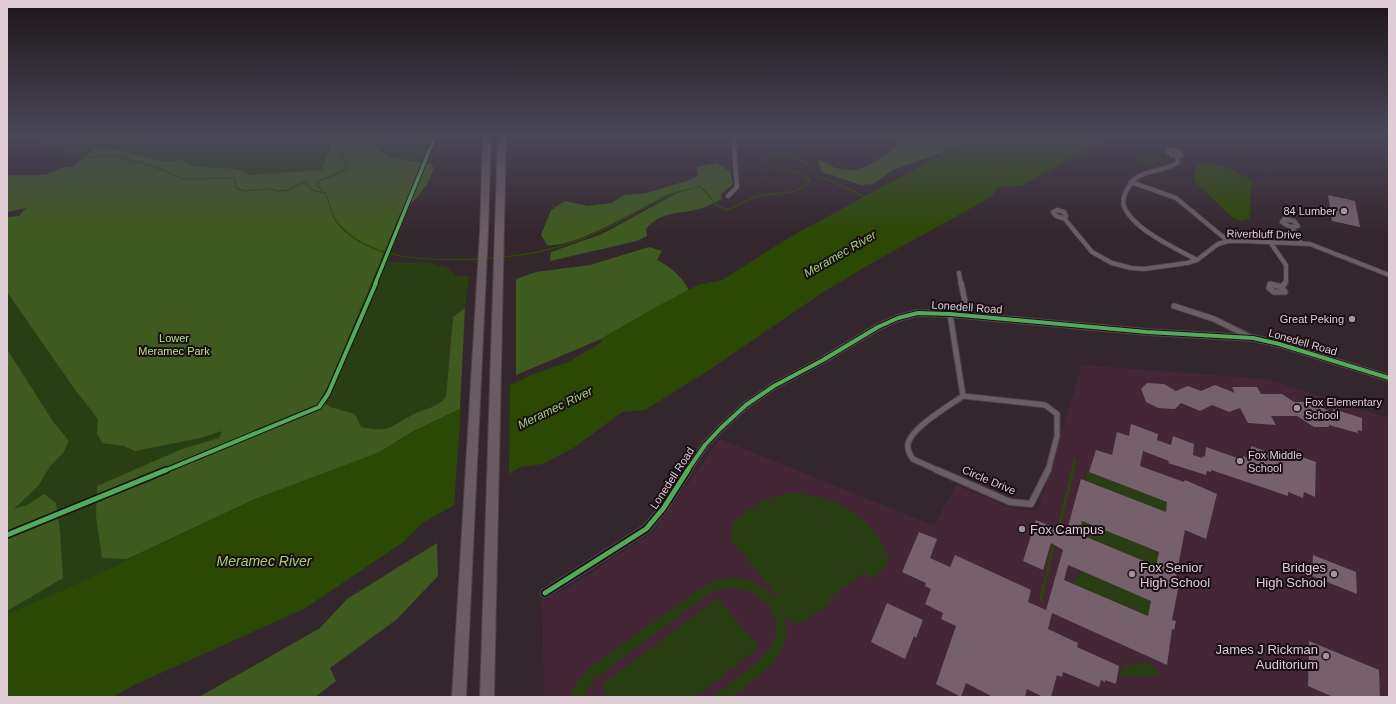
<svg xmlns="http://www.w3.org/2000/svg" width="1396" height="704" font-family="Helvetica,sans-serif">
<style>
.built{fill:#442637}
.green{fill:#2a3e14}
.forest{fill:#3e5a1e}
.water{fill:#2b4904}
.pier{fill:#34262d}
.lines{fill:none;stroke-linecap:round;stroke-linejoin:round}
.stream-far2{stroke:#2b4904;stroke-width:1.5}
.stream-far1{stroke:#2b4904;stroke-width:2}
.stream{stroke:#2b4904;stroke-width:2.5}
.building{fill:#75606c;fill-rule:evenodd}
.minor-far2-casing{stroke:#4e4148;stroke-width:5.5}
.minor-far1-casing{stroke:#4e4148;stroke-width:7}
.minor-casing{stroke:#4e4148;stroke-width:8}
.tertiary-far2-casing{stroke:#4e4148;stroke-width:6}
.tertiary-far1-casing{stroke:#4e4148;stroke-width:8}
.tertiary-casing{stroke:#4e4148;stroke-width:10}
.motorway-casing{stroke:#4e4148;stroke-width:2}
.minor-far2{stroke:#6a5d64;stroke-width:4}
.minor-far1{stroke:#6a5d64;stroke-width:5}
.minor{stroke:#6a5d64;stroke-width:6}
.tertiary-far2{stroke:#6a5d64;stroke-width:5}
.tertiary-far1{stroke:#6a5d64;stroke-width:6}
.tertiary{stroke:#6a5d64;stroke-width:8}
.motorway{fill:#6b5c64;fill-rule:evenodd}
.cycleway-far2-casing{stroke:#1a0e14;stroke-width:5.5}
.cycleway-far1-casing{stroke:#1a0e14;stroke-width:6}
.cycleway-casing{stroke:#1a0e14;stroke-width:8}
.cycleway-far2{stroke:#51ab58;stroke-width:3.5}
.cycleway-far1{stroke:#51ab58;stroke-width:4}
.cycleway{stroke:#51ab58;stroke-width:5}
.poi-dot{fill:#a3939b;stroke:#1a0e14;stroke-width:1.5}
.labels{text-anchor:middle;stroke-width:4;stroke-linejoin:round;paint-order:stroke}
.poi-label{font-size:11px;fill:#dfcdd6;stroke:#1a0e14;text-anchor:end}
.street-label{font-size:11px;fill:#dfcdd6;stroke:#1a0e14}
.park-label{font-size:11px;fill:#aee383;stroke:#1a0e14}
.water-label{font-size:12px;font-style:italic;fill:#9ed374;stroke:#1a0e14}
.near-poi-label{font-size:13px;fill:#dfcdd6;stroke:#1a0e14;text-anchor:start}
.near-water-label{font-size:14px;font-style:italic;fill:#9ed374;stroke:#1a0e14}
</style>
<rect width="100%" height="100%" fill="#34262d"/>
<path class="built" d="M1082,365L1266,379L1389,418V697H544L542,599L570,587L653,532L720,439L934,526L956,485L1016,510L1038,511Z"/>
<path class="green" d="M19,134H439L388,262L431,263L448,268L457,276H469L465,308L453,317L446,397C434,409 429,407 416,413C392,424 391,434 361,427L301,482L253,500L81,582L7,614V241L88,157L77,156Z
M1154,154L1166,161L1141,164L1135,160Z
M1087,472L1167,502L1166,512L1085,480Z
M798,493C841,498 874,518 890,559L885,568L870,579L864,573L832,596L830,599L832,602L802,623L789,622L783,611C793,646 777,661 752,681C746,686 740,693 733,696C728,699 718,697 712,697C727,685 764,661 772,644C790,605 742,575 708,595L601,674L591,683L583,697H570L576,683L590,667L707,584C731,572 757,578 775,597L778,596L730,539L732,532V524C750,506 771,493 798,493Z
M1075,518L1159,552L1156,566L1072,531L1079,533L1082,522Z
M1080,571L1151,601L1148,616L1073,584L1074,579L1079,577Z
M718,598L759,647L696,697H609L601,685Z
M1146,662L1154,667L1160,676H1122L1120,674L1123,666Z"/>
<path class="forest" d="M326,134H363V138L391,158L431,164L434,168C428,187 415,201 400,214L329,384L320,400L330,407L355,414L361,427C391,434 392,424 416,413C429,407 434,409 446,397L453,317L465,308L460,409L412,432L378,453L253,500L127,559L102,558L96,516L97,486L182,449L219,438L222,431L200,438L135,451L124,446L102,443L97,434L98,419L76,391L7,292V217L19,216L26,208L7,212V175H45L64,167H73L94,149L109,148L167,162L182,160L190,166L236,169L250,175L322,170L332,143L326,137Z
M911,134H980L952,149L893,170L873,184L861,185L822,172L817,160C825,161 831,167 840,169C866,176 892,149 911,134Z
M716,163L730,171L733,184L721,194L722,199C715,202 707,207 699,209C680,214 660,211 646,229L647,236L637,241L550,261L551,252L602,234L679,192L669,194C641,207 575,249 547,245L541,235L551,210L565,201L588,206L612,203L624,195L646,193L693,179L698,176L697,167Z
M649,247L662,251L657,260C672,268 680,275 689,290L601,339L516,375V279L536,272L590,265Z
M7,349L52,420L69,441L63,453L51,465L38,486L14,509L27,505L44,494L56,503L60,531L63,578L7,611Z
M437,543L438,576L396,620L330,668L336,681L315,697H199L320,628L347,599Z"/>
<path class="water" d="M980,134H1110L1101,142L1021,186L999,187L991,197L973,207L870,264L822,293L709,370L645,410L622,412L575,447L543,464L521,467L421,524L405,541L304,609L134,685L113,697H7V614L81,582L253,500L378,453L412,432L531,375L568,362L602,342L601,339L654,308L698,285L722,280L790,237Z
M1199,164C1218,162 1236,171 1251,180L1253,183C1247,194 1253,207 1249,219L1241,221L1233,218L1195,182V166Z"/>
<path class="pier" d="M510,382L509,476L454,507L461,406Z"/>
<g class="lines">
<path class="stream-far2" d="M38,134L91,158L113,155L155,167L184,179L235,178L236,188L244,191L267,189L280,191L289,190L304,182L312,190L325,193C330,202 330,213 336,221C368,262 432,261 479,259
M322,191L317,185L319,181L348,169L342,158L352,146L336,134
M502,257C542,254 580,242 615,224C644,209 668,191 701,187L718,206L727,210C738,206 747,199 758,196C777,191 797,198 810,180L798,173L763,163L762,159C783,150 802,155 815,174L866,197
M486,258H495"/>
<path class="stream-far1" d="M1072,471L1075,460"/>
<path class="stream" d="M1058,531L1073,470
M1050,560L1054,545
M1045,582L1050,563
M1041,599L1044,585"/>
</g>
<path class="building" d="M1328,195L1355,201L1360,227L1332,221Z
M1147,383L1164,384L1176,391L1188,386L1201,391L1215,385L1235,393L1232,387H1257L1261,394H1282L1294,402H1314L1333,414V409L1362,418V431L1358,430V433L1329,425V427H1314L1297,416H1271L1276,425L1248,423L1240,408L1229,412L1212,405L1200,411L1181,403L1175,409L1158,408L1146,402L1141,389Z
M1131,424L1158,434L1157,440L1171,445L1173,436L1194,444L1193,455L1202,458L1203,456L1205,457L1206,447L1243,460V456L1250,459L1251,446L1285,458V451L1316,462L1315,497L1304,492L1303,498L1288,492V496L1211,470V472L1207,471L1206,475L1168,463L1169,461L1143,451L1140,466L1184,482L1185,480L1217,494L1206,539L1185,530L1176,577L1180,579L1172,620L1176,621L1174,630L1172,629L1167,665L1052,613L1048,629L1078,643L1077,647L1119,666L1116,684L1105,680V682L1101,680L1099,687L1063,672L1062,677L1057,675L1051,697H1043L1027,689L1025,697H993L966,683L961,697L936,684L956,626L941,619L943,613L925,604L931,589L925,586L926,583L902,572L919,532L937,539L930,558L950,567L955,555L1031,590L1028,602L1046,610L1063,550L1051,543L1043,570L1023,561L1036,520L1063,531L1064,528L1067,530L1081,479L1166,512L1167,502L1089,472L1096,450L1112,455L1117,432L1129,436ZM1082,521L1159,552L1156,566L1079,534ZM1068,565L1151,601L1148,616L1064,580Z
M1313,555L1356,572L1357,594L1312,576Z
M887,603L923,620L916,638L914,636L905,659L871,642Z
M1309,641L1379,670L1380,697H1333L1308,686Z"/>
<g class="lines">
<defs>
<path id="minor-far2" d="M1170,150L1178,151L1181,155H1172L1168,152Z
M1177,157L1178,162C1165,172 1148,169 1136,178C1132,181 1130,184 1128,188C1125,193 1122,200 1124,206C1132,229 1177,249 1197,260
M1131,182L1176,198L1228,241
M728,196L737,187L733,134
M1057,210L1064,212L1066,216L1062,218L1056,216L1053,212Z
M1064,218L1092,252L1112,263L1131,268L1144,269L1187,263L1197,260L1218,244L1228,241H1243L1310,244L1389,275
M1284,219L1294,221L1298,226L1290,227L1282,222Z
M1292,227L1301,243
M1270,242L1286,265V282L1284,284
M959,273L961,284"/>
<path id="minor-far1" d="M961,283L968,315
M1270,284L1282,287L1285,292H1274L1269,288Z
M1282,287L1285,283
M1174,306L1214,319L1252,338
M950,314L963,396
M939,471L913,459C910,455 907,450 908,444C911,428 950,405 963,396L1045,405L1057,414V436L1048,471"/>
<path id="minor" d="M937,470L1010,502L1031,504L1048,470"/>
<path id="tertiary-far2" d="M7,139L12,134"/>
<path id="tertiary-far1" d="M687,471L705,445L721,428L746,405L774,386L823,360L878,327L898,318L918,313L950,314L1147,332L1253,338L1279,344L1389,378"/>
<path id="tertiary" d="M545,593L646,529L663,509L688,470"/>
<path id="motorway" d="M483,134H491L488,232L466,697H452L480,232Z
M498,134H506L494,697H480Z"/>
</defs>
<use href="#minor-far2" class="minor-far2-casing"/>
<use href="#minor-far1" class="minor-far1-casing"/>
<use href="#minor" class="minor-casing"/>
<use href="#tertiary-far2" class="tertiary-far2-casing"/>
<use href="#tertiary-far1" class="tertiary-far1-casing"/>
<use href="#tertiary" class="tertiary-casing"/>
<use href="#motorway" class="motorway-casing"/>
<use href="#minor-far2" class="minor-far2"/>
<use href="#minor-far1" class="minor-far1"/>
<use href="#minor" class="minor"/>
<use href="#tertiary-far2" class="tertiary-far2"/>
<use href="#tertiary-far1" class="tertiary-far1"/>
<use href="#tertiary" class="tertiary"/>
<use href="#motorway" class="motorway"/>
<defs>
<path id="cycleway-far2" d="M375,284L436,134"/>
<path id="cycleway-far1" d="M164,471L319,407L328,394L376,283
M687,471L705,445L721,428L746,405L774,386L823,360L878,327L898,318L918,313L950,314L1147,332L1253,338L1279,344L1389,378"/>
<path id="cycleway" d="M7,535L166,470
M545,593L646,529L663,509L688,470"/>
</defs>
<use href="#cycleway-far2" class="cycleway-far2-casing"/>
<use href="#cycleway-far1" class="cycleway-far1-casing"/>
<use href="#cycleway" class="cycleway-casing"/>
<use href="#cycleway-far2" class="cycleway-far2"/>
<use href="#cycleway-far1" class="cycleway-far1"/>
<use href="#cycleway" class="cycleway"/>
</g>
<linearGradient id="sky" x2="0" y2="1"><stop stop-color="#1d1519"/><stop offset="0.58" stop-color="#4a4757"/><stop offset="1" stop-color="#4a4757" stop-opacity="0"/></linearGradient>
<rect width="1396" height="233" fill="url(#sky)"/>
<g class="poi-dot">
<circle cx="1344" cy="211" r="4"/>
<circle cx="1352" cy="319" r="4"/>
<circle cx="1297" cy="408" r="4"/>
<circle cx="1240" cy="461" r="4"/>
<circle cx="1022" cy="529" r="4"/>
<circle cx="1132" cy="574" r="4"/>
<circle cx="1334" cy="574" r="4"/>
<circle cx="1326" cy="656" r="4"/>
</g>
<g class="labels">
<g class="poi-label">
<text x="1336" y="215">84 Lumber</text>
<text x="1344" y="323">Great Peking</text>
<text x="1305" y="406" text-anchor="start">Fox Elementary<tspan x="1305" dy="13">School</tspan></text>
<text x="1248" y="459" text-anchor="start">Fox Middle<tspan x="1248" dy="13">School</tspan></text>
</g>
<g class="street-label">
<text transform="translate(1264 234) rotate(1)" y="4">Riverbluff Drive</text>
<text transform="translate(967 307) rotate(4)" y="4">Lonedell Road</text>
<text transform="translate(1303 342) rotate(16)" y="4">Lonedell Road</text>
<text transform="translate(672 478) rotate(-57)" y="4">Lonedell Road</text>
<text transform="translate(989 480) rotate(23)" y="4">Circle Drive</text>
</g>
<g class="park-label">
<text x="174" y="342">Lower<tspan x="174" dy="13">Meramec Park</tspan></text>
</g>
<g class="water-label">
<text transform="translate(840 254) rotate(-30)" y="4">Meramec River</text>
<text transform="translate(555 408) rotate(-26)" y="4">Meramec River</text>
</g>
<g class="near-poi-label">
<text x="1030" y="534">Fox Campus</text>
<text x="1140" y="572">Fox Senior<tspan x="1140" dy="15">High School</tspan></text>
<text x="1326" y="572" text-anchor="end">Bridges<tspan x="1326" dy="15">High School</tspan></text>
<text x="1318" y="654" text-anchor="end">James J Rickman<tspan x="1318" dy="15">Auditorium</tspan></text>
</g>
<g class="near-water-label">
<text x="264" y="566">Meramec River</text>
</g>
</g>
<rect width="1396" height="704" fill="none" stroke="#dfcdd6" stroke-width="16"/>
</svg>
